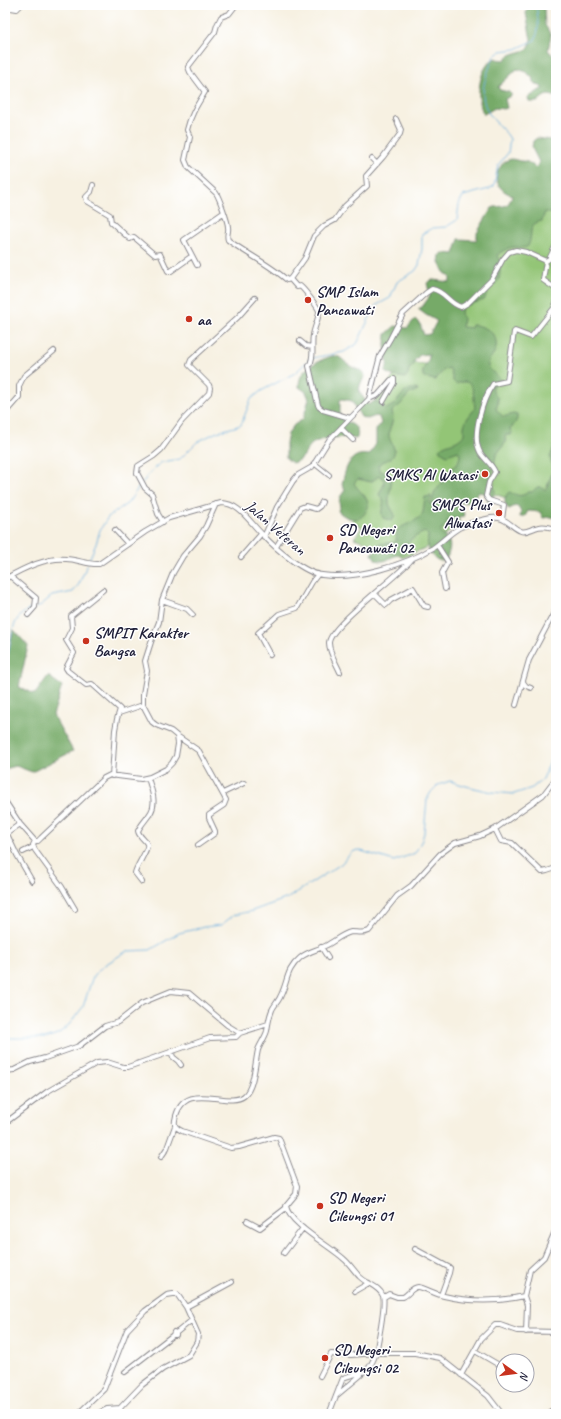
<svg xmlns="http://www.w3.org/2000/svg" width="561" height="1419" font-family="Caveat,sans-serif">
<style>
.green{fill:#93c576;stroke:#5a7458}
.forest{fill:#76aa67;stroke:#4c6651}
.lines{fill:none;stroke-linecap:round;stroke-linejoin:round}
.stream{stroke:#69aedf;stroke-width:1}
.street-casing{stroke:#8c8a8e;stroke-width:6}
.street{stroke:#fff;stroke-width:4}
.poi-dot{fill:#c8321e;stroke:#fff;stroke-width:1.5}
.labels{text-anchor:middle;stroke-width:3;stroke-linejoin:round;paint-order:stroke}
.poi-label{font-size:16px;font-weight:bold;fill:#22223b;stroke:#fff;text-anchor:start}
.street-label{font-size:16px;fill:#22223b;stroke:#fff}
</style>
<rect width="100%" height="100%" fill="#fff"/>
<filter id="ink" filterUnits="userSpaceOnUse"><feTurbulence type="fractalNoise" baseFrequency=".025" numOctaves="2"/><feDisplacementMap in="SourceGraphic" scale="8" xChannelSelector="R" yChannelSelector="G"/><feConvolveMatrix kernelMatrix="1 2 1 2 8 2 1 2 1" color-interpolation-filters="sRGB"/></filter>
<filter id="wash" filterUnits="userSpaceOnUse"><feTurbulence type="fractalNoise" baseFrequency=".012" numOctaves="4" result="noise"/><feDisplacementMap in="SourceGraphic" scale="16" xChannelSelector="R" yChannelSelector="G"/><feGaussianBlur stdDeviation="0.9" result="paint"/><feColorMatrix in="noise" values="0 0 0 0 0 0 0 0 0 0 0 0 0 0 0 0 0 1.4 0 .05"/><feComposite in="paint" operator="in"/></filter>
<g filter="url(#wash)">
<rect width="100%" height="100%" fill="#f7f1e2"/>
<path class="green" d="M556,179V471L547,495L512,500L479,489L494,434L454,329V310L502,246Z
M405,362L473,369L481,408L473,447L441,501L458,517L460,525L452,529L436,543L403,558L393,552L354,538L362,527L352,522L359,504L349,479L372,467L388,418L373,403Z"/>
<path class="forest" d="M529,5H542L544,7L545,25L551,35L548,50L556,59V97C545,93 545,96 537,102H529L528,99L529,97L543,88L535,83L531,76L524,71L517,69L498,87L500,90L509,92L512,95L505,99L507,108L504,109L495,108L484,114C474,101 479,62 497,58V59L505,60C509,52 522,53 529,48L531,40L526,13Z
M556,135V221L553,214L545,212L542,221C526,224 534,234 528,246C523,249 521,247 515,247C509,247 502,251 497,255C501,264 501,260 500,270C500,285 495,281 488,291C486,294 486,297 484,300L462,307L461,313L463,318L462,327L471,328L472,325C486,325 501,336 495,351C493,356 488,359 488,365C488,371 497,374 500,379V383L494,385C491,392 494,394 499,399H497L498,403L496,409C505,420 502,416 514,414L517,415C518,421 514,425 510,429L512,433L511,435H506L505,437L506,442L496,455L491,479L495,491L491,503L489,504L486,494L479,492L473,501L461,503L457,505V507L464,513L463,517L447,521C446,527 441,528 440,533C443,536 447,538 449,542C450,545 450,548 449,551C446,569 431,559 428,547C427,543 428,539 428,535L425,532C418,535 411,538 406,545L408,548C405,556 401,554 395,556C386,559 387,563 376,560L372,554L379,544L396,542L397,530C404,524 421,521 423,512C424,507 424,502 425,497L431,496V498L429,502L431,505L435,491L438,488L443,481V474C451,469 460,465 460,454L458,451L447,455L439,450C444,443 455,444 461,438C465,435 464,431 464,427C465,419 471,415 475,408C473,397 476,375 456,384L453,381L450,369L449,368L444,370L435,380L426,378L423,376C421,367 430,363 429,354L420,355L415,360L413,366L409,369L408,374L405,378L393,376L385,372C390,364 385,353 385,344C385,341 386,338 386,334L395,326L407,328L415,319L420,324L424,335L430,334L437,321L426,315L418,309L422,307L430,296L427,283L429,281L433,280L450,282V277L444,272L439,262L440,255L443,253L454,254L459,239L476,240C477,238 477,235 477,233C478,231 491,209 492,208C501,204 508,211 512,195C499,191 491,178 501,166C502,164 505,161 508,160C512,158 516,160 520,161C528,161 530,163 536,168L539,162L532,148L533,141L537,138L550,140Z
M332,356C342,355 344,363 352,367C358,370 362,369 365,376L360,385L359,392L369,405L374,401L381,403L384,407L386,409C389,407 393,406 395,403C401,397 407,385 418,390L409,394L401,404L392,411C395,423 389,425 389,435C389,442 398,449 393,456C389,461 382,460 378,466L380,471C399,477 388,487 389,502C389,507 394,511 395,516L392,521L383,518C378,508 389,504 379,495C381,488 388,482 381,476H379L371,482L358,479L354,483C357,490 367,495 368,504C369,507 367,510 365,513C358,524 345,518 338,511L340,505L339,504L340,497L345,490L342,485C345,470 349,451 369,455L376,444V430L381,423L379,417C375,415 372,418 367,419L361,417L352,401L342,399L340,400V416C345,425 361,422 357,438L356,439C345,436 321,437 312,444C304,451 306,460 292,463L286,458V443L288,434L294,425L303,419L309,399L306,392L299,387C298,368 318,361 332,356Z
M556,440V519L552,517L543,518L540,512L528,511L525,516L520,517L521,512L518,507L515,506L509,509C503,505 504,496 509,492C517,495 521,498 528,492H532L537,487H541L545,490L547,487L553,470L550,458Z
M14,630L28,646L19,687L35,694L48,676L62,686L53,715L73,751L32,772L16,766L5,769V661Z"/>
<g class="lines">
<path class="stream" d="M313,358L344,352L357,344L375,306L390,298L397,282L415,271L419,265L422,249V234L432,228L446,227L457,220L459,204L463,196L489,189L494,186L498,165L508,153L510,139C506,131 499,127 494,120C475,99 485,79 494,56L501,51L516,49L535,40C540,28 538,18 536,5
M143,482L153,469L162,462L180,459L197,442L217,432L241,425L251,399L261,391L295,373L310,359
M88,562L96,544L100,530L108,517L128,503L141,484
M36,608L40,606L52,596L73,592L79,584L87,565
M5,665C13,646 7,617 31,609
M5,1040L10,1038H45L58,1034L68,1026L83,1007L92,979L97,972L103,966L127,951L150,950L179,933L204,927L221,925L234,915L252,911L288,898L341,864L352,852L358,850L394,861L415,853L422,840L424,833L427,799L431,792L438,785L450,781L466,786L492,792L514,794L532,788L543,779L556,746"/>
</g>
</g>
<g filter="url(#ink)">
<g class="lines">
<defs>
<path id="street" d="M236,5L229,14L221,17L217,25L215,32L188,67L190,72L205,92C197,105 190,116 187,130L190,137L185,160L188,167L216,193C219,197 228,222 228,227C229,232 226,235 228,240C247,254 269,264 287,280L290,279L297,287L300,286C303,288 318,307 319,311C319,318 314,328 313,335C311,346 315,357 309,366L318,405L319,407L323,410L350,418
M5,7L17,9L21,5
M372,159L377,164
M93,185L91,192L86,197L87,201L110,215L111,222L130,239L134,237L155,255L160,254L168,271H171L192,256
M546,261L543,280L556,289
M197,265L184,240L223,213
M290,279L305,258L314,236L324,226L335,220L345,206L367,186L366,176L383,157L400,134L401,130L396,119
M556,296V298
M300,341L306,346L312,347
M369,399L378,395L391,380L394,379V383L383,402
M5,413L19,397V386L24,376L54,351
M341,428L353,440
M314,463L329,475
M502,519L504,505L489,500L486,496L489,482L495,472C492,464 484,459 480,452C471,435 483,399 493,384L507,381L514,332L515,331L531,337L554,308L556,303
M163,522L158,514L152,494L145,488L137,473L138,466L154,456L161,450L182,421L209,393L210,388L209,385L189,365L191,360L238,317L255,298
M115,530L128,544
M264,537L277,507L293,481L298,475L312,467L329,440L369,399L380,356L390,339L403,314L426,293L432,289C445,291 449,304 461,307L468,303L492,279L503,259L509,252L516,250L526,252L546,261L549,259L556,245
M437,545L448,562L442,573L445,589
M276,547L300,508L305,506L316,509L320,506L322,502
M241,557L261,534
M10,576L36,598L35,607L28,615
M5,579C22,569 45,557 66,559C77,559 88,565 99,564L145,532L169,518L221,503C240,503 250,523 263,535C276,549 304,573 322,575C355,580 405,565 433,548C442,542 450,533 459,528C468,523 481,520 491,518C507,516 510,527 521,531C526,533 531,529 535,528C542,525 549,527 556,529
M103,590L71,616L72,628L66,640L74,653L66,668L68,671L86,685L92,684L120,709L117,719L115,730L112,776
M375,594L386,605L391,600L413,588L424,606L428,607
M162,600L187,609L193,615
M270,655L258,633L279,614L297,608L312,582L318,574
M340,672C336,663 329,652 329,643C329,626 400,575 413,558
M523,682L526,686L531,688
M516,705L529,660L556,609
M119,713L143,705
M177,736L199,751L226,800L224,805L209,815V818L215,831V833L198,845
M223,793L244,783
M5,801L20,824L35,841
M495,829L501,841L512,843L542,872L547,871L556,868
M5,830L17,855L32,881
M6,834L20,824
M35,841H38L41,838L104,778L110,775L141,779L150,777L166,769L172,763L176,756L178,744L177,736L171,731L156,725L152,722L143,705V694L147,671L145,661L152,639L159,622L162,600L173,573L183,556L200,536L206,526L216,504
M35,841L33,845L35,850L62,887L75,909
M23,852L33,847
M142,882L135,873C136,866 149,849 147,844C145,839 139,837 138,831C141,824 147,819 151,812C157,802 151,788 148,778
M321,947L328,958
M171,1051L173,1057L178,1061L181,1065
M5,1069L6,1071L14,1070L30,1062L45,1058L79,1046L105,1026L118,1022L142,1003L171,991L189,993L227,1025L240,1033
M5,1123L48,1091L97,1063L107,1062L123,1067H128L210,1038L236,1037L240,1033L268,1024
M161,1157L167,1148L175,1126
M247,1221L260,1228L286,1208
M415,1249L450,1268L449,1273L441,1295
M284,1253L303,1228
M355,1291L369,1283
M524,1296L527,1305L526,1332
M384,1297L389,1294L397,1297H403C408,1295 412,1287 418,1287C423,1287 437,1295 444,1296C469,1302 499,1302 524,1296L530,1270L544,1257L556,1229
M186,1307L232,1282
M176,1333L174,1332L173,1335H176V1333L192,1320
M475,1351L499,1365
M125,1372L173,1335
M461,1375L481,1339L495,1325H500L517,1331L556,1332
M320,1376L331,1354L351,1355L376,1353C367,1378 363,1370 343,1378L329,1414
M336,1396L361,1375
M78,1414L104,1389L127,1330L145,1311L167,1295L173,1294H177L186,1307L198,1334L197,1342L189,1355L163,1369L142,1385L120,1408
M97,1414L107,1409L120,1408L122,1414
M502,1414L488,1396L440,1358L415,1353H376C378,1342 386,1304 383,1296C379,1286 367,1284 360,1277C354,1271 350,1264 344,1259C330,1246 289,1224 286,1206L296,1194L297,1186L279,1138L274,1137L239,1147L231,1148L182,1131C176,1128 174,1126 175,1120C183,1078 227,1109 244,1096C254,1088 255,1063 258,1050C260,1044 265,1038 267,1031C268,1024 269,1017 272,1010C274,1005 279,1001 281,995C288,981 286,970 300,958C308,951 318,950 327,945C335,941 342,934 351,932C357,932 363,934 369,931L397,896L411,886L440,854L455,843L480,836L495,829L543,795L556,778
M547,1414L551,1411"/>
</defs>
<use href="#street" class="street-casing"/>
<use href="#street" class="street"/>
</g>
</g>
<g class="poi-dot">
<circle cx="308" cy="300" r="4"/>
<circle cx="189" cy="319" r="4"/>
<circle cx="485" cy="474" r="4"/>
<circle cx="499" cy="513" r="4"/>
<circle cx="330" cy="538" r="4"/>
<circle cx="86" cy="641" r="4"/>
<circle cx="320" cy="1206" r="4"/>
<circle cx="325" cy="1358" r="4"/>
</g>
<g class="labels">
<g class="poi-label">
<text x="316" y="297">SMP Islam<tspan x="316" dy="18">Pancawati</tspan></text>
<text x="197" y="325">aa</text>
<text x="477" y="480" text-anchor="end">SMKS Al Watasi</text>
<text x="491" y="510" text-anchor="end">SMPS Plus<tspan x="491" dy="18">Alwatasi</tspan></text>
<text x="338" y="535">SD Negeri<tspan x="338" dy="18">Pancawati 02</tspan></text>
<text x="94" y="638">SMPIT Karakter<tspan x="94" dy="18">Bangsa</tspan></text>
<text x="328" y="1203">SD Negeri<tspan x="328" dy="18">Cileungsi 01</tspan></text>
<text x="333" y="1355">SD Negeri<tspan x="333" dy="18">Cileungsi 02</tspan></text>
</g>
<g class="street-label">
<text transform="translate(276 527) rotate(41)" y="6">Jalan Veteran</text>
</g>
</g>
<rect width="561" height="1419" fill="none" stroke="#fff" stroke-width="20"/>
<g transform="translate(515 1373) rotate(104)"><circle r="19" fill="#ffffff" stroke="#a7a7b1"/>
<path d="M0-3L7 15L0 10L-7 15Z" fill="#c8321e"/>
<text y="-6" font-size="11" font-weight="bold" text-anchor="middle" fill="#22223b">N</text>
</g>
</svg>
